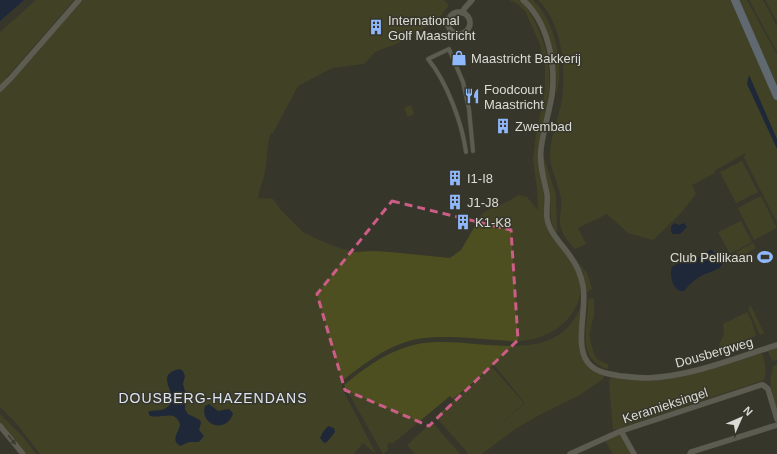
<svg xmlns="http://www.w3.org/2000/svg" width="777" height="454" font-family="Arial,sans-serif">
<style>
.green{fill:#4e4f21}
.water{fill:#011747}
.lines{fill:none;stroke-linecap:round;stroke-linejoin:round}
.pedestrian-casing{stroke:#525349;stroke-width:5}
.minor-casing{stroke:#525349;stroke-width:6}
.primary-casing{stroke:#525349;stroke-width:9}
.pedestrian{stroke:#898a7d;stroke-width:4}
.minor{stroke:#898a7d;stroke-width:5.5}
.primary{stroke:#94a7c4;stroke-width:8}
.oneway{fill:#47473b}
.marked{fill:none;stroke:#cb5d86;stroke-width:3;stroke-dasharray:8 5;stroke-linejoin:round}
.labels{text-anchor:middle;stroke-width:3;stroke-linejoin:round;paint-order:stroke}
.poi-label{font-size:13px;fill:#dbdcd5;stroke:#36362b;text-anchor:start}
.street-label{font-size:13px;fill:#dbdcd5;stroke:#36362b}
.neighbourhood-label{font-size:14px;letter-spacing:1px;fill:#dde4f2;stroke:#36362b}
</style>
<rect width="100%" height="100%" fill="#36362b"/>
<path class="green" d="M36,0H74L0,85V32Z
M82,0H444L449,5L436,22L396,44L375,52L364,64L332,68L298,86L273,133H271C266,145 268,158 265,171C264,180 259,189 258,198L273,199L280,209L304,233L333,246L354,252L373,251L390,252L450,258L461,250L482,214L489,209L497,207L519,195L527,197L538,210L537,189L533,160L536,135L545,90V66L540,44L525,11L518,4L509,0H520C530,11 536,22 541,36C558,80 545,118 539,164C538,174 543,186 544,196C545,203 543,211 545,217C547,222 551,226 553,230C564,248 584,274 580,296C573,323 548,339 520,341C512,342 504,340 496,340C470,338 443,335 417,339C388,345 365,363 342,381V388L376,454L363,443L354,454H40L16,423L0,407V92Z
M526,0H533C552,18 561,52 559,78C559,84 557,91 555,96C562,57 543,32 526,0Z
M538,0H733L777,101V223L744,157L746,153L714,171L715,173L692,185L696,194L680,214L653,240L628,233L607,214L578,228L586,244L575,249C568,241 559,232 560,220C560,214 562,206 561,199C559,183 549,169 550,152C551,136 558,120 561,104C567,73 563,23 538,0Z
M738,0H747L777,55V90Z
M749,0H763L777,26V52Z
M765,0H777V22Z
M411,105L414,114L408,117L404,108Z
M543,155L556,195L557,234C548,219 552,209 549,195C547,181 544,169 543,155Z
M742,161L758,192L736,203L720,172Z
M761,196L777,228L754,240L738,208Z
M741,221L752,242L730,254L718,232Z
M753,243L756,248L739,257L736,252Z
M577,261L587,273L592,289L587,292L583,272Z
M594,298V315L589,335L591,343L594,354L598,360L609,365L607,369C574,356 589,326 588,299Z
M582,303L580,352C583,364 592,372 604,376L603,379L578,396L545,412L515,429L482,454H467L468,453L436,417L492,367L524,403L473,449L525,403L494,365L453,399L450,396L392,444L389,442L387,446L388,450L383,454L344,385C366,367 389,350 418,344C471,333 558,374 582,303Z
M751,306L764,333L760,335L748,308Z
M747,312L752,322L756,336L721,348L719,344L724,335L723,324Z
M777,348V360L772,361L768,351Z
M762,353C765,363 767,370 764,380L613,430L609,381L612,377L663,380L701,372Z
M777,364V413L770,381L773,367Z
M0,414L23,437L36,454H26L0,422Z
M432,422L460,454H415L407,445Z
M620,434L632,454H613L605,441Z"/>
<path class="water" d="M0,0H24L0,21Z
M749,75L777,139V149L747,84Z
M674,223L679,225L684,223L687,227L680,234H673L671,231V227Z
M709,250H712L723,263C718,272 709,271 701,276C695,279 688,286 684,291C673,293 669,275 672,267L679,263L694,260Z
M180,369L183,371L185,376L183,384L186,395L185,409L188,414L200,420L201,423L199,430L204,436L199,442H189L180,446C170,440 179,433 180,424C175,409 162,419 150,416L148,412C153,409 160,412 166,408C184,396 150,375 180,369Z
M209,404L218,411L229,409L231,411L233,414C225,435 199,424 205,406Z
M328,426L334,428L335,432L327,442L324,443L320,438L323,432Z"/>
<g class="lines">
<defs>
<path id="pedestrian" d="M466,152C462,123 447,82 428,59L449,49L463,82L469,109L473,151"/>
<path id="minor" d="M523,0C548,22 556,64 552,95C549,113 543,131 541,149C539,164 544,179 547,194C548,202 546,210 547,218C549,233 562,244 570,256C577,265 581,275 583,286C587,307 576,339 585,358C592,372 607,374 621,376C630,377 639,378 648,378C693,376 735,358 777,345
M448 23a11 11 0 1 1 22 0a11 11 0 1 1-22 0Z
M462,13L464,9L472,0
M0,89L11,78L79,0
M0,426L23,454
M621,431L634,454
M570,454L621,431L761,385H763L768,389L777,419
M690,454L691,452L777,425"/>
<path id="primary" d="M735,0L777,96"/>
</defs>
<use href="#pedestrian" class="pedestrian-casing"/>
<use href="#minor" class="minor-casing"/>
<use href="#primary" class="primary-casing"/>
<use href="#pedestrian" class="pedestrian"/>
<use href="#minor" class="minor"/>
<use href="#primary" class="primary"/>
</g>
<defs><path id="oneway-solid" d="M-6-.8H1V-3.2L6.5 0L1 3.2V.8H-6Z"/></defs>
<use class="oneway" href="#oneway-solid" transform="translate(12 440) rotate(51)"/>
<path d="M0 0H777V454H0ZM392,201L511,230L518,340L429,426L345,390L317,294Z" fill="#36362b" fill-opacity=".55" fill-rule="evenodd"/>
<path class="marked" d="M392,201L511,230L518,340L429,426L345,390L317,294Z"/>
<defs>
<symbol id="building-bare" viewBox="-9 -9 18 18"><path d="M-4-6H4V6H1V3H-1V6H-4ZM-2.5-4.3h1.7v1.8h-1.7ZM.8-4.3h1.7v1.8H.8ZM-2.5-1h1.7V.8h-1.7ZM.8-1h1.7V.8H.8Z" fill="#90b8fd" stroke="#36362b" stroke-width="2.5" paint-order="stroke"/></symbol>
<symbol id="shop-bare" viewBox="-9 -9 18 18"><path d="M-5-2.5h2.3a2.7 3.5 0 0 1 5.4 0H5L5.5 6h-11ZM-1.5-2.5h3a1.5 2.3 0 0 0-3 0Z" fill="#90b8fd" stroke="#36362b" stroke-width="2.5" paint-order="stroke"/></symbol>
<symbol id="restaurant-bare" viewBox="-9 -9 18 18"><path d="M-5-6h1v4h1v-4h1v4h1v-4h1v5L-1.5 .5V6h-2V.5L-5-1ZM5-6V6H3V1.5H1.5Q1.5-4 5-6Z" fill="#90b8fd" stroke="#36362b" stroke-width="2.5" paint-order="stroke"/></symbol>
<symbol id="stadium-bare" viewBox="-9 -9 18 18"><path d="M0-5a6.5 5 0 1 0 0 10a6.5 5 0 1 0 0-10ZM-3.5-1.8h7v3.6h-7Z" fill="#90b8fd" stroke="#36362b" stroke-width="2.5" paint-order="stroke"/></symbol>
</defs>
<g fill-rule="evenodd">
<use href="#building-bare" x="365" y="16" width="22" height="22"/>
<use href="#shop-bare" x="448" y="47" width="22" height="22"/>
<use href="#restaurant-bare" x="461" y="85" width="22" height="22"/>
<use href="#building-bare" x="492" y="115" width="22" height="22"/>
<use href="#building-bare" x="444" y="167" width="22" height="22"/>
<use href="#building-bare" x="444" y="191" width="22" height="22"/>
<use href="#building-bare" x="452" y="211" width="22" height="22"/>
<use href="#stadium-bare" x="754" y="246" width="22" height="22"/>
</g>
<g class="labels">
<g class="poi-label">
<text x="388" y="25">International<tspan x="388" dy="15">Golf Maastricht</tspan></text>
<text x="471" y="63">Maastricht Bakkerij</text>
<text x="484" y="94">Foodcourt<tspan x="484" dy="15">Maastricht</tspan></text>
<text x="515" y="131">Zwembad</text>
<text x="467" y="183">I1-I8</text>
<text x="467" y="207">J1-J8</text>
<text x="475" y="227">K1-K8</text>
<text x="753" y="262" text-anchor="end">Club Pellikaan</text>
</g>
<g class="street-label">
<text transform="translate(714 352) rotate(-16)" y="5">Dousbergweg</text>
<text transform="translate(665 405) rotate(-18)" y="5">Keramieksingel</text>
</g>
<g class="neighbourhood-label">
<text x="213" y="403">DOUSBERG-HAZENDANS</text>
</g>
</g>
<g transform="translate(741 418) rotate(45)" stroke="#36362b" stroke-width="3" paint-order="stroke">
<path d="M0-3L7 15L0 10L-7 15Z" fill="#dbdcd5"/>
<text y="-6" font-size="11" font-weight="bold" text-anchor="middle" fill="#dbdcd5">N</text>
</g>
</svg>
